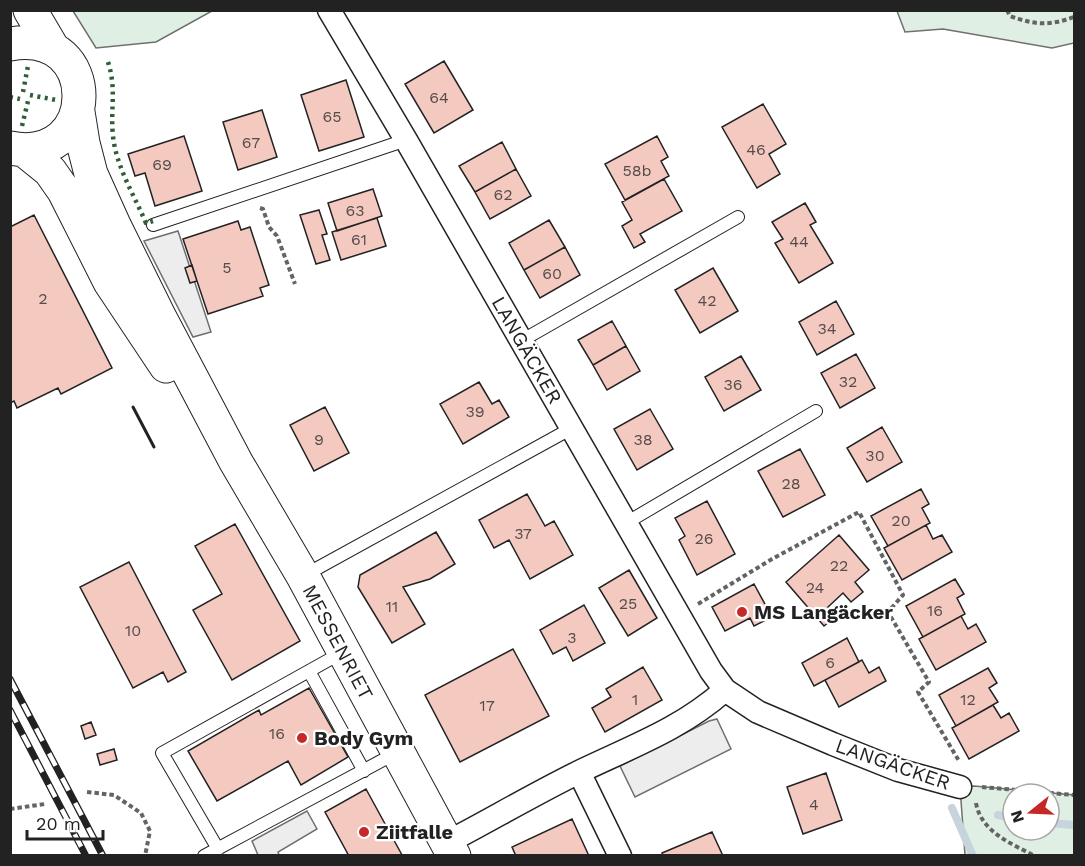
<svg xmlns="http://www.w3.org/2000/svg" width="1085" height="866" font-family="'Work Sans',sans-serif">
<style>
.green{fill:#e0efe3;stroke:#6f6f6f;stroke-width:1.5;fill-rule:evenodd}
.parking{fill:#ededed;stroke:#6f6f6f;stroke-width:1.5}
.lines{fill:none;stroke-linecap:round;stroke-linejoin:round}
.stream{stroke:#c7d3dd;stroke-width:8}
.building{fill:#f3c9c0;stroke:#222;stroke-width:1.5}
.lane-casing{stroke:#222;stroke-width:14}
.street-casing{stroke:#222;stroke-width:25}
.primary-casing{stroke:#222;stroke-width:35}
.path{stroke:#646464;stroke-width:4;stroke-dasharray:4.5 3;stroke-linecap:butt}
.lane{stroke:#fff;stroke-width:12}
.street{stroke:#fff;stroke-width:22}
.primary{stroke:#fff;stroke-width:33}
.rail-casing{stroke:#222;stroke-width:7}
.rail{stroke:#fff;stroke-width:4.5;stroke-dasharray:14;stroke-linecap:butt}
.hedge{stroke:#2f5e38;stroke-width:4.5;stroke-dasharray:3 4.5;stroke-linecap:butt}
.wall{stroke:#222;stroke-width:3}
.poi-dot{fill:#c62828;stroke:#fff;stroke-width:2}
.labels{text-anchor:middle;stroke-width:4.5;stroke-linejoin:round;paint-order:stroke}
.number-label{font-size:16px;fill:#564c4a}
.street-label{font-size:20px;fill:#222;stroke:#fff}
.poi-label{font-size:20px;font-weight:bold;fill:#222;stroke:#fff;text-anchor:start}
</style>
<rect width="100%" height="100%" fill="#fff"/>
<path class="green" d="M73,11H212L156,42L96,48Z
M897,11H1074V43L1052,48L943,29L905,32Z
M974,786L1074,795V855H965L960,787ZM1013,794H1049V830H1013Z"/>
<path class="parking" d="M178,231L211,332L193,337L144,241Z
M717,719L731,749L635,797L620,766L709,721Z
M307,811L317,829L278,852L279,855H258L252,841Z"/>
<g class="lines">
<path class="stream" d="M952,808L973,856
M998,815L1013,818
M1049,823L1074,825"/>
</g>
<path class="building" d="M444,61L473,110L434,133L405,84Z
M346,80L364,137L319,151L301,95Z
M763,104L786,144L769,154L780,174L757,188L722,127Z
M262,110L277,157L238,170L223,122Z
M184,136L202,191L155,206L145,173L135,176L128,154Z
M657,136L668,157L661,161L669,176L625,200L605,164Z
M502,142L516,169L475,192L459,166Z
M516,169L531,196L490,219L475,192Z
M664,179L682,211L640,234L645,242L634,248L622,226L632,220L622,202Z
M373,189L382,216L337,231L328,203Z
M805,203L816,222L810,225L833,263L799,283L775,243L783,239L772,222Z
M319,210L327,234L322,235L330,260L316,264L300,215Z
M34,215L112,368L61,394L58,388L17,408L14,401L10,403V227Z
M377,218L386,246L341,260L332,232Z
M549,220L565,247L524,270L509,243Z
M238,221L241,230L250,227L269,285L260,288L263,296L208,314L183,239Z
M565,247L580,275L540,298L524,270Z
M192,265L197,281L190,283L185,268Z
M713,268L738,311L700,333L675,290Z
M836,301L854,334L817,355L799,322Z
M612,321L626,346L593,365L578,340Z
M626,346L640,371L607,390L593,365Z
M856,354L875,388L840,408L821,373Z
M741,356L761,390L724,411L705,377Z
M479,382L492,404L499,400L509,417L463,444L440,404Z
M325,407L349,453L314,471L290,425Z
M650,409L673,449L637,470L614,429Z
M882,427L902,462L867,482L847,448Z
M800,449L825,495L783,517L758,471Z
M921,489L929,504L922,508L930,523L888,546L871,516Z
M527,494L545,526L554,521L573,555L530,579L509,540L494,548L479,520Z
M707,501L735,554L697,575L679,540L685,536L675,518Z
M235,524L300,641L232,680L193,610L222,594L195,546Z
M926,525L933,539L942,535L952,552L902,580L884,548Z
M436,532L455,564L430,579L403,587L425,624L392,643L358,587L360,575Z
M839,535L869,570L855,582L863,592L851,602L843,593L828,607L836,616L824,626L786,582Z
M129,562L186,672L168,682L163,672L133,688L80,587Z
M629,570L657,618L628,636L599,588Z
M955,579L964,594L957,598L965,614L923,637L906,606Z
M754,584L772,617L754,626L750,618L725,631L712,607Z
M584,605L605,643L573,661L566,647L553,654L540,630Z
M961,616L968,629L976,624L986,642L936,670L919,639Z
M847,638L859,662L814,686L802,663Z
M513,649L549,716L460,762L425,695Z
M862,660L869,673L879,667L886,681L839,707L825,680Z
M643,667L662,700L605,732L592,708L611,697L606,689Z
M988,668L997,683L989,688L998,702L956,726L939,695Z
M309,688L348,757L301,785L288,761L217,801L188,751L259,710L261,715Z
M993,705L1001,718L1009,713L1019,731L969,759L952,728Z
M91,722L96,735L85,739L81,726Z
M114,749L117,760L100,765L97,754Z
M826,773L842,820L803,834L787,787Z
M366,789L402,855L349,856L325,812Z
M572,819L589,856H516L512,847Z
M712,832L723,856H663L662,853Z"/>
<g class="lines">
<defs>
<path id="lane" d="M153,225L406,140
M521,341L738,217
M626,523L816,411
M305,575L572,428
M309,671L364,771
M218,849L162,753L343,652
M204,856L396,753"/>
<path id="street" d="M329,10L406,140L711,671L725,690C681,729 633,746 581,771C536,793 492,819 448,842
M725,690L758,712L833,744L898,770L960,787
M579,772L620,856"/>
<path id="primary" d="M30,10L53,49
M10,44C103,27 101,166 10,148
M78,112L83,143L91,174L114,225L160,318L236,462L303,576L454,856
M24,150L50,171L64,191L110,282L166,366"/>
</defs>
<use href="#lane" class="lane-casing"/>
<use href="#street" class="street-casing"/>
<use href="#primary" class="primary-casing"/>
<path class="path" d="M1007,10L1010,16C1035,25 1049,26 1074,17
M260,208L263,209L269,227L277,236L295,284
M698,604L772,559L859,512L903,595L888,612L929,682L918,692L959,761
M982,787L1074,795
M87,792L114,795L141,813L150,831L145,856
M976,803C981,832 1012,844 1035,856
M10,809L45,804"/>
<use href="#lane" class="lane"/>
<use href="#street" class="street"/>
<use href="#primary" class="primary"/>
<defs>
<path id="rail" d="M10,679L103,856
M10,710L86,856"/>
</defs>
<use href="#rail" class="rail-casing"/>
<use href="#rail" class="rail"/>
<path class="hedge" d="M108,62C117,90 110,109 113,136C116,166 134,195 146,223L153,221
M23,92L28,66
M30,95L56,100
M10,97L20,99
M22,126L28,101"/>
<path class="wall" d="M133,407L154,447"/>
</g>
<g class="poi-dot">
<circle cx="742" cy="612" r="6"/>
<circle cx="302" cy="738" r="6"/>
<circle cx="364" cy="832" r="6"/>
</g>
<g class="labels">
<g class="number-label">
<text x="439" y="103">64</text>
<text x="332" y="122">65</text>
<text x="251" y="148">67</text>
<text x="756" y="155">46</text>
<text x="162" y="170">69</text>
<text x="637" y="176">58b</text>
<text x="503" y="200">62</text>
<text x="355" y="216">63</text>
<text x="359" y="245">61</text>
<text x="799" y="247">44</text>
<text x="227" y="273">5</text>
<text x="552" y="279">60</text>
<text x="43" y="304">2</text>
<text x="707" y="306">42</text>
<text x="827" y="334">34</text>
<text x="848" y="387">32</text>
<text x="733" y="390">36</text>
<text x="475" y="417">39</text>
<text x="319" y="445">9</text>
<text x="643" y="445">38</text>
<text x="875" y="461">30</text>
<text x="791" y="489">28</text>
<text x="901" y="526">20</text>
<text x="523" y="539">37</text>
<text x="704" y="544">26</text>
<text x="839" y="571">22</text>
<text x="815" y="593">24</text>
<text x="628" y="609">25</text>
<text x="392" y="612">11</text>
<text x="935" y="616">16</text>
<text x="133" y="636">10</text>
<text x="572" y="643">3</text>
<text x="830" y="668">6</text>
<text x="635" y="705">1</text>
<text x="968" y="705">12</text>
<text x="487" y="711">17</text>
<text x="277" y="739">16</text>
<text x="814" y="810">4</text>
</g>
<g class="street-label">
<text transform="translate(527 350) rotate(60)" y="7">LANGÄCKER</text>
<text transform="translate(338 642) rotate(62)" y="7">MESSENRIET</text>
<text transform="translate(893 764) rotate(19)" y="7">LANGÄCKER</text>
</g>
<g class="poi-label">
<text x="754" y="619">MS Langäcker</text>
<text x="314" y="745">Body Gym</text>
<text x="376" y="839">Ziitfalle</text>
</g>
</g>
<rect width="1085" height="866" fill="none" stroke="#222222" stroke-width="24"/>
<g transform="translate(1031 812) rotate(252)"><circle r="28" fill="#ffffff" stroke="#a7a7a7" stroke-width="1.5"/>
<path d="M0-4.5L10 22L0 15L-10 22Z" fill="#c62828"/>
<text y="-9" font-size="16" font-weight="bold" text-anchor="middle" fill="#222222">N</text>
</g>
<path d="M27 830v9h76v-9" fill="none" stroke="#222222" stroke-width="3"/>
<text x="36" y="830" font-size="18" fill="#222222" stroke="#ffffff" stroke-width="4.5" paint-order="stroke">20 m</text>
</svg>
